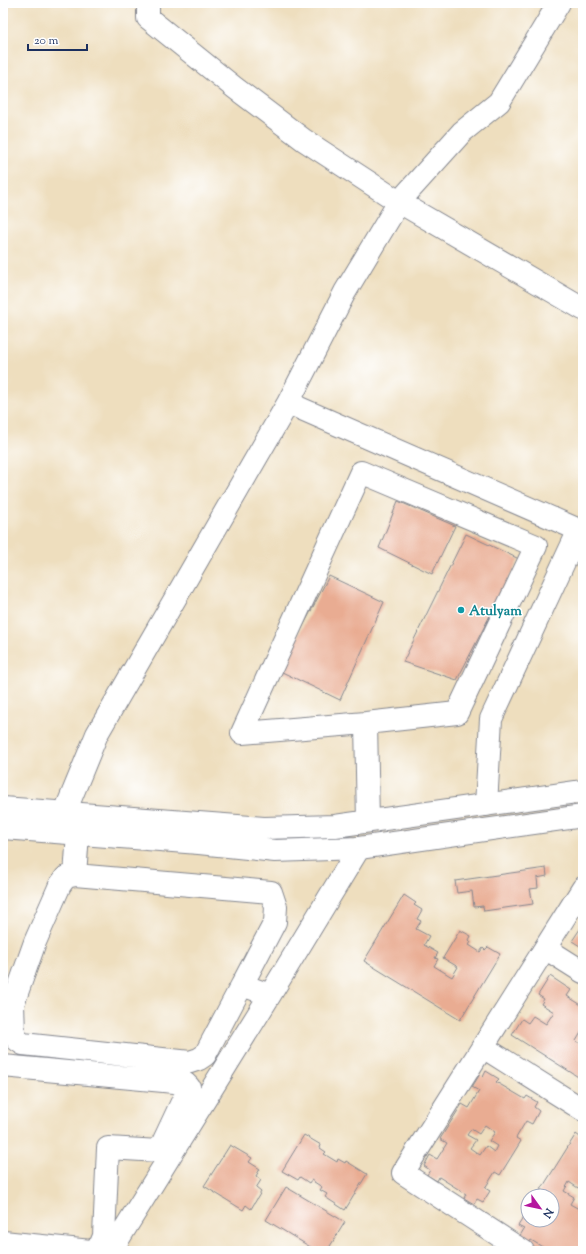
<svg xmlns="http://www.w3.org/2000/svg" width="586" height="1254" font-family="'Sorts Mill Goudy',serif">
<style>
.building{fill:#e9ac92;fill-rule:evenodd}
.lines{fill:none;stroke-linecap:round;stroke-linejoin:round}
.street-casing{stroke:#84868e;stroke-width:24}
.secondary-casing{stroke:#84868e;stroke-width:24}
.street{stroke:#fff;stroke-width:22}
.secondary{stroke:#fff;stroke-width:22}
.culture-dot{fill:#0f9aa8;stroke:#fff;stroke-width:1.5}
.labels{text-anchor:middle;stroke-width:3;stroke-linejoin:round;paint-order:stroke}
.culture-label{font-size:14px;font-weight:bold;fill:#0d838f;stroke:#fff;text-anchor:start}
</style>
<rect width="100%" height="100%" fill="#fff"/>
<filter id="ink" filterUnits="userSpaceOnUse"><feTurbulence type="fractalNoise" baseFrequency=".025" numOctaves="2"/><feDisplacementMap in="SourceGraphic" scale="8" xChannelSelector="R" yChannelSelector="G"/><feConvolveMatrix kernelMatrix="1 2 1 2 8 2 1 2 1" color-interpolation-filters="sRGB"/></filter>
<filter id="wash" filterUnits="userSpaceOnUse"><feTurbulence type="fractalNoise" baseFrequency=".012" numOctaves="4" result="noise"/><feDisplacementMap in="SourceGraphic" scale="16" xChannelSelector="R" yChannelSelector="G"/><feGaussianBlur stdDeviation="0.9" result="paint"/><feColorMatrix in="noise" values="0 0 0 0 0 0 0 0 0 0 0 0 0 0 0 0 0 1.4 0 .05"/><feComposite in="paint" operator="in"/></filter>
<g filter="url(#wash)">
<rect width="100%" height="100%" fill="#eedebe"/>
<g id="blocks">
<path class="building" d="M398,501L455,526L432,574L379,548Z
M466,534L519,559L457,680L403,662Z
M329,576L384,602L340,700L280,671Z
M546,868L547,876L537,878L538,888L530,889L533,904L484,911L483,906L474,907L472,891L457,893L455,881Z
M404,895L416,903L414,905L422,910L417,919L421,921L416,929L429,936L424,945L438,953L435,958L438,959L434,966L452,977L458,967L443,958L460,930L471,936L469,940L471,942L469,945L480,952L483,948L485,950L488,947L500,954L460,1020L364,961Z
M582,926H583V948L572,941Z
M550,976L571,990L567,996L583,1006V1032L582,1031L576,1041L583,1045V1080L512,1035L522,1019L528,1023L533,1016L546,1024L554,1012L541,1004L544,999L538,995Z
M486,1071L499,1079L496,1082L525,1099L527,1096L537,1102L534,1107L539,1111L532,1124L526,1121L516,1138L521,1141L500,1175L495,1172L485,1188L490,1191L483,1202L477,1199L474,1204L464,1198L466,1194L439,1177L437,1181L427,1175L430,1170L424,1166L430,1155L437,1159L447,1143L440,1139L462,1104L469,1108L479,1091L472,1087L480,1074L483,1077ZM485,1125L495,1132L489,1141L497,1146L494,1152L486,1146L480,1155L470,1148L476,1140L467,1135L471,1129L479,1134Z
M583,1131V1181L578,1188L569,1182L564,1191L574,1197L570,1204L579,1209L583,1202V1251H549L531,1240L528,1245L518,1239L524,1229L518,1226L528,1210V1220H552V1196H537L576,1134L580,1137Z
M304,1135L321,1145L320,1148L326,1152L324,1154L337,1162L338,1159L345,1163L346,1161L367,1174L345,1210L325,1197L327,1194L320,1190L322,1187L311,1180L309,1183L300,1177L298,1180L282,1171Z
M230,1145L252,1158L249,1162L260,1169L256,1176L261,1180L256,1188L261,1192L251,1209L246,1205L243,1210L204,1186Z
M286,1187L345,1222L327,1251H317L266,1220Z"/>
</g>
</g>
<g filter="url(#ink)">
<use href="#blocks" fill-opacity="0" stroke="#84868e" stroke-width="1"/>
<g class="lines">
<defs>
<path id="street" d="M148,3V18L235,88L304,140L399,202L583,309
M288,403L345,292L399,202L462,132L499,102L559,3
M361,472L536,546L457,713L366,723L242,733Z
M366,723L368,821
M65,812L97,734L288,403L579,530L491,719L486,805
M75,875L78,834
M545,948L583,972
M242,985L275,922L276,907L271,892L75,875L66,877L60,885L35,942L13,1004L14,1033L17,1040L23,1044L190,1062L199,1059L205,1055L242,985L270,995
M483,1047L583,1110
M3,1066L185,1083L189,1087L159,1151L108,1148L104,1236L100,1246L91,1251L3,1242
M111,1251L270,995L359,848
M523,1251L403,1173L583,888"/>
<path id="secondary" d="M3,808L264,828L335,826L583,791
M3,828L199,843L275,851L359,848L583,816"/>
</defs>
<use href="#street" class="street-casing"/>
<use href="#secondary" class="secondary-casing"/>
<use href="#street" class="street"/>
<use href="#secondary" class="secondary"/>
</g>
</g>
<circle class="culture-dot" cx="461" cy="610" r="4"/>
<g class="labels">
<g class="culture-label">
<text x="469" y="615">Atulyam</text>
</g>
</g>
<rect width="586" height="1254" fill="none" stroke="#fff" stroke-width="16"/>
<g transform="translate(540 1208) rotate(123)"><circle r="19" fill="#ffffff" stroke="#a4acbf"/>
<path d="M0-3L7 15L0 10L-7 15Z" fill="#b5179e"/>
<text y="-6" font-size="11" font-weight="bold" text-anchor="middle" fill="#1b2f5e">N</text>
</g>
<path d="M28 44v6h59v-6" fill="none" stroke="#1b2f5e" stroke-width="2"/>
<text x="34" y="44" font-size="12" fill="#1b2f5e" stroke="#ffffff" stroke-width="3" paint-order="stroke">20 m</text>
</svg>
